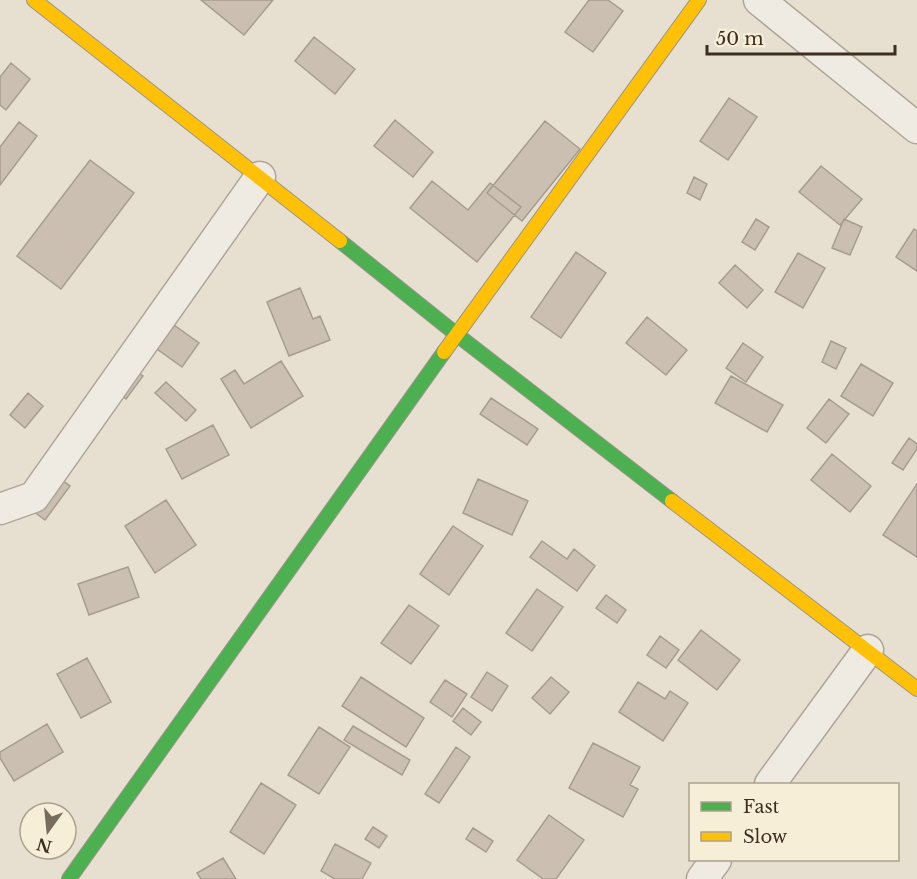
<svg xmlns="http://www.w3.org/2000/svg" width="917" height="879" font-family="'Libre Baskerville',serif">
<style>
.building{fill:#cbbfb2;stroke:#a89c90;stroke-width:1.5}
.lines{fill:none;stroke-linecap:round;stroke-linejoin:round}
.street-casing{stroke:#ada599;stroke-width:33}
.fast-casing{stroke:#9c958a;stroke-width:16}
.slow-casing{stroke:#9c958a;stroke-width:16}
.street{stroke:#efebe3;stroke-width:30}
.fast{stroke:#4caf50;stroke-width:14}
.slow{stroke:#ffc107;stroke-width:14}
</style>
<rect width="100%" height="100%" fill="#e7e0d1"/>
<path class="building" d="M201,0H273L244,35Z
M589,0H608L623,11L593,52L565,32Z
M314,37L355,69L335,94L295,61Z
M11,63L30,79L6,110L0,105V77Z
M729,98L757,117L728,160L700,141Z
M395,120L433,152L413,177L374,146Z
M545,121L580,149L522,221L487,193Z
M19,122L37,136L0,185V147Z
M90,160L134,193L61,289L17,256Z
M821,166L862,199L840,225L799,192Z
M694,177L707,184L700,200L687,193Z
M432,181L468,210L490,183L521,207L477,262L410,208Z
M756,219L769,227L755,250L742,242Z
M844,219L862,227L850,255L832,248Z
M914,229L917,231V271L896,257Z
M576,252L606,273L561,338L531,317Z
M798,253L825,268L803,308L775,292Z
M735,265L763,290L747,308L719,283Z
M300,288L313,319L320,316L330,340L289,356L267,302Z
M647,317L687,350L666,375L626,343Z
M174,325L199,343L182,367L157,349Z
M831,341L846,348L836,369L822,362Z
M743,343L763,357L746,382L726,368Z
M281,361L303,396L251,428L221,379L235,370L244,384Z
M861,364L893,383L873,416L841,396Z
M131,368L143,376L126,399L115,391Z
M731,376L783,405L767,432L715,403Z
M166,382L196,410L186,421L155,393Z
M28,393L43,406L25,428L10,415Z
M491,398L538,429L527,445L480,414Z
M829,399L849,414L826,443L807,428Z
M213,425L229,455L182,479L166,449Z
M909,438L917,444V449L903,470L892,463Z
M832,454L871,486L850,512L811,480Z
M58,477L70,486L45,520L33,511Z
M478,479L528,501L512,535L463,513Z
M917,484V557L883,535Z
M166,500L196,545L155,573L125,526Z
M453,526L483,546L449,595L420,574Z
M542,541L567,559L574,549L595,566L577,591L530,557Z
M128,567L139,597L89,615L78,584Z
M537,589L563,607L532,651L506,633Z
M606,595L626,610L617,623L596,608Z
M409,605L439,626L411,664L381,643Z
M701,630L740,660L717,690L678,660Z
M660,636L679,650L666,668L647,655Z
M87,658L111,702L81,718L57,674Z
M487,672L508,686L492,711L471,697Z
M361,677L424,718L406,747L342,706Z
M551,677L569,692L550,714L532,698Z
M445,680L467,694L452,717L430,702Z
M638,682L665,699L670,691L688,703L663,741L619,712Z
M463,708L481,722L471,735L453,721Z
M47,724L63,752L14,781L0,758V752Z
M353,726L410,760L402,775L344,740Z
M319,727L350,747L319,794L288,775Z
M593,743L640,767L630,785L638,789L623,817L569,788Z
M456,747L470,757L439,803L425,794Z
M261,783L296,805L264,854L230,832Z
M549,815L584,840L556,879H543L517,860Z
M373,827L387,836L379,848L365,839Z
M473,828L493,841L486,852L466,839Z
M335,844L371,863L362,879H335L321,871Z
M223,858L236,879H201L197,873Z"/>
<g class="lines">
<defs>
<path id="street" d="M759,0L917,128
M0,509L34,497L260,177
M770,784L868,650
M702,879L716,860"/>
<path id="fast" d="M340,241L456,334L672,501
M69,879L444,352"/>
<path id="slow" d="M34,0L340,241
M444,352L699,0
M672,501L917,689"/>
</defs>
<use href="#street" class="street-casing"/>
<use href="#fast" class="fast-casing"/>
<use href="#slow" class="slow-casing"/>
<use href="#street" class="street"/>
<use href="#fast" class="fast"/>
<use href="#slow" class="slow"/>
</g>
<rect x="689" y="783" width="210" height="78" fill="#f7eed8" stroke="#ada18e" stroke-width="1.5"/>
<rect x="701" y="802" width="30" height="9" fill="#4caf50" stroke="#ada18e" stroke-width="1.5"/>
<text x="743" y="813" font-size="18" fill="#3d2e20">Fast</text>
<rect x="701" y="832" width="30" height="9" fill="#ffc107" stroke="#ada18e" stroke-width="1.5"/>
<text x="743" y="843" font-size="18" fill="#3d2e20">Slow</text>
<g transform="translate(48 831) rotate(195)"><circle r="28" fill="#f7eed8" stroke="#ada18e" stroke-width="1.5"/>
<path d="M0-4.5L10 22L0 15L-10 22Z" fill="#786c5e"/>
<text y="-9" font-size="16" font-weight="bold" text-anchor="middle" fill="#3d2e20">N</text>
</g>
<path d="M707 45v9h188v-9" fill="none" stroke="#3d2e20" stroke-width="3"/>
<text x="716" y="45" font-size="18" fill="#3d2e20" stroke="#f7eed8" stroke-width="4.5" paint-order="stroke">50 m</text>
</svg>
